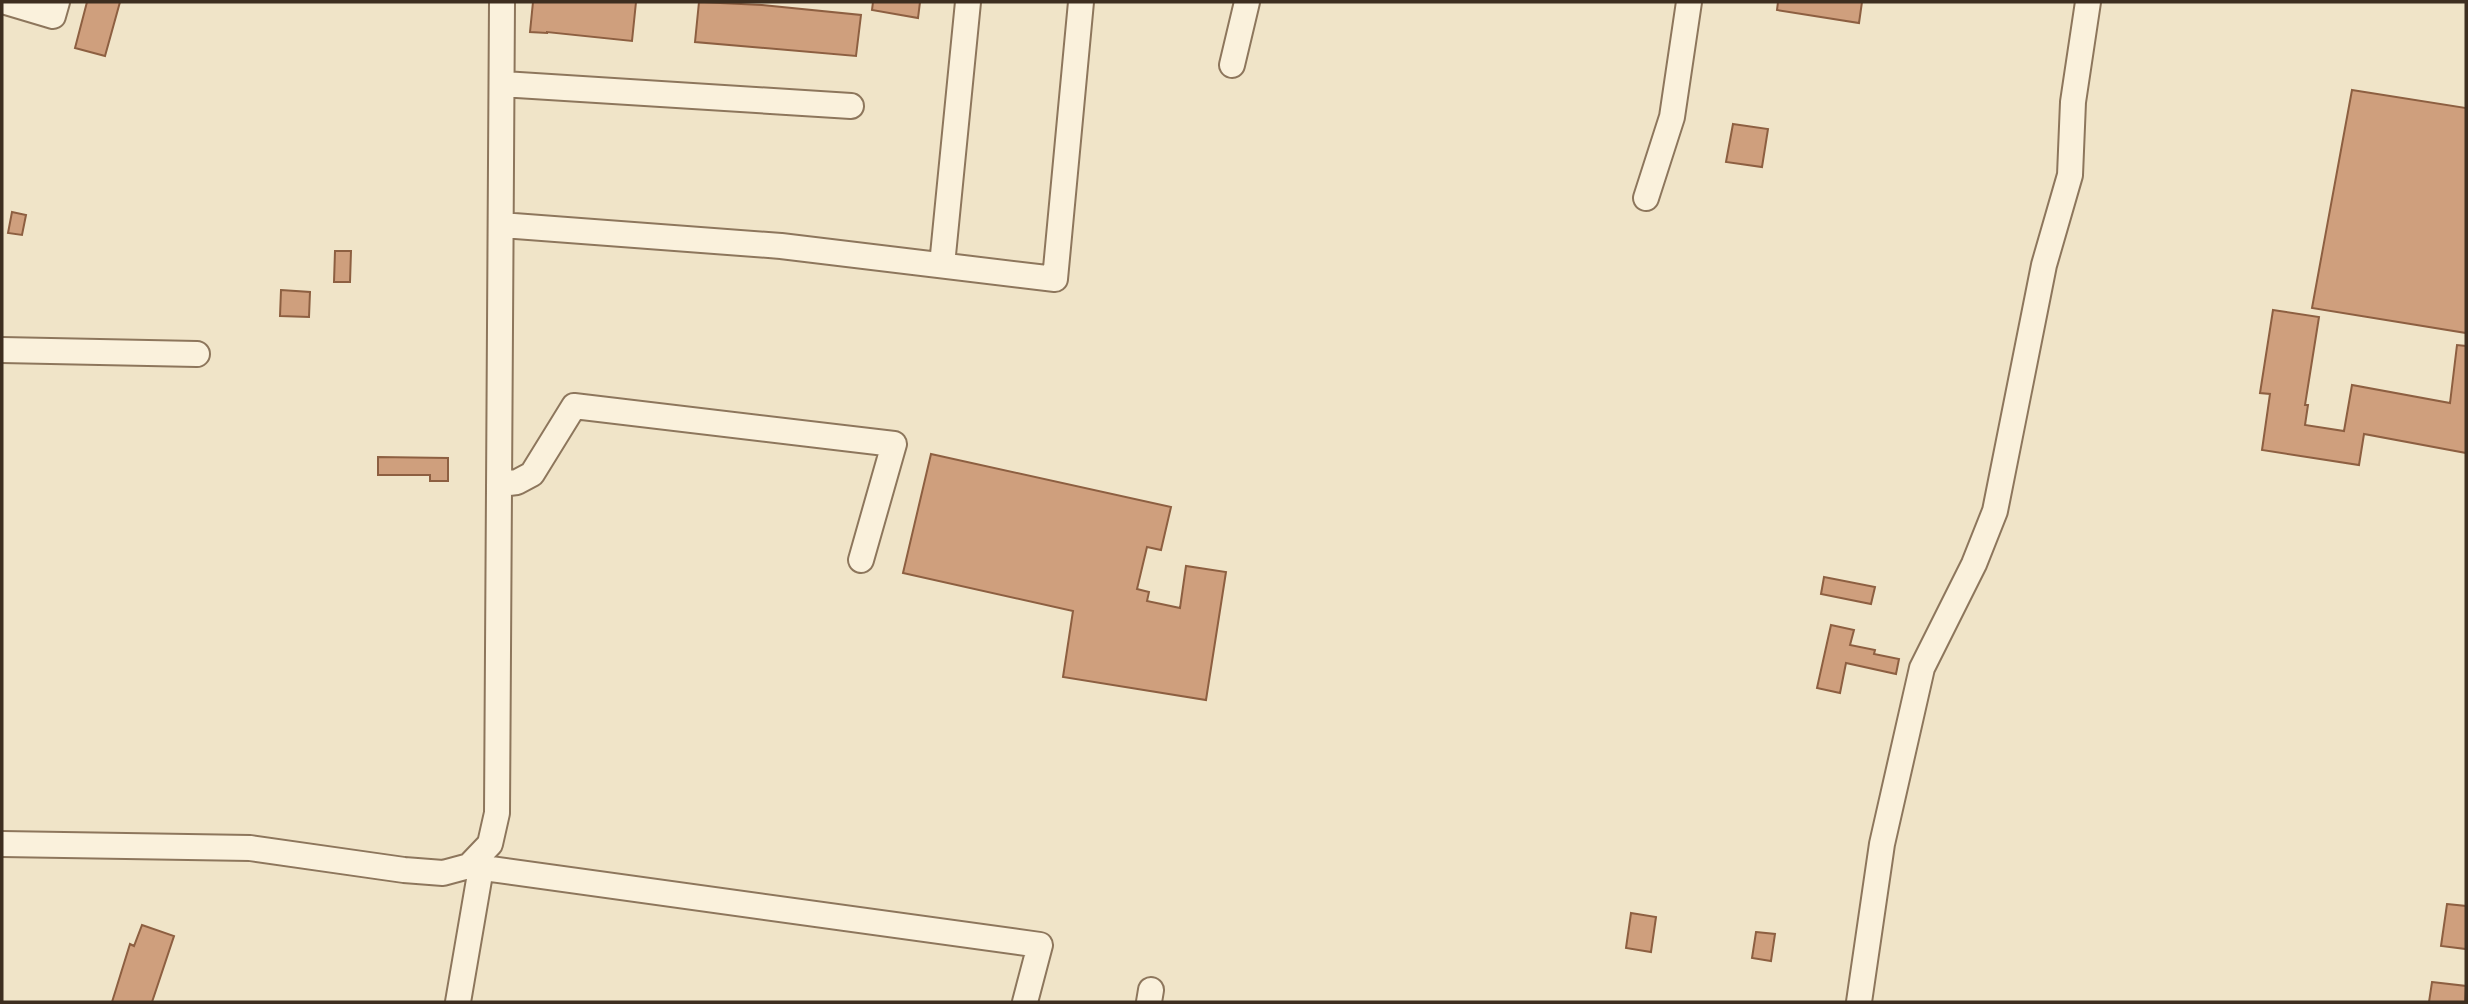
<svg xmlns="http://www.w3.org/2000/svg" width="2468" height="1004" font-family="'Playfair Display',serif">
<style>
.building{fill:#cf9f7d;stroke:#8d5f41;stroke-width:2}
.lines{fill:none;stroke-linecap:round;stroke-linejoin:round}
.minor-casing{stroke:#8d765c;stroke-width:28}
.minor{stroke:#faf1dc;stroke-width:24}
</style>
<rect width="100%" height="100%" fill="#f0e4c8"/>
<path class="building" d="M87,2H120L105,56L75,48Z
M533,2H636L632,41L547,32V33L530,32Z
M699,2L762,5L861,15L856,56L695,42Z
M873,2H920L918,18L872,10Z
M1778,2H1862L1859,23L1777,10Z
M2352,90L2466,108V333L2312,308Z
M1733,124L1768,129L1762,167L1726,162Z
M12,212L26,215L22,235L8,233Z
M335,251H351L350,282H334Z
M281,290L310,292L309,317L280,316Z
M2273,310L2319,317L2305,405H2308L2305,425L2344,431L2352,385L2450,403L2457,345L2466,346V453L2364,434L2359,465L2262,450L2270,394L2260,393Z
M931,454L1171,507L1161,550L1147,547L1137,589L1149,592L1147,601L1180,608L1186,566L1226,572L1206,700L1063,677L1073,611L903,573Z
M378,457L448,458V481H430V475H378Z
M1824,577L1875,587L1871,604L1821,594Z
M1831,625L1854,630L1850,645L1875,650L1874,654L1899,659L1896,674L1846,663L1840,693L1817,688Z
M2447,904L2466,906V949L2441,946Z
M1631,913L1656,917L1651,952L1626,948Z
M142,925L174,936L152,1002H112L130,944L134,946Z
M1756,932L1775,934L1771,961L1752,958Z
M2432,982L2466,986L2465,1002H2429Z"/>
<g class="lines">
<defs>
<path id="minor" d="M6,2L53,16L57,2
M1232,65L1247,2
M502,84L851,106
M1646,198L1672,117L1689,2
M501,225L781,246L1055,279L1081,2
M942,265L968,2
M2,350L197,354
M500,484L517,482L532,474L574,406L894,444L861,560
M2,844L250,848L404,870L443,873L469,866L490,844L497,813L502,2
M469,866L1040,945L1025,1002
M458,1002L481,868
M1149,1002L1151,990
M1859,1002L1882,844L1922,668L1974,564L1995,511L2044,265L2070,175L2073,102L2088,2"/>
</defs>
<use href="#minor" class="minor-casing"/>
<use href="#minor" class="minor"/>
</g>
<rect width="2468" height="1004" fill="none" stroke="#3d2e20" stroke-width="7"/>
</svg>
